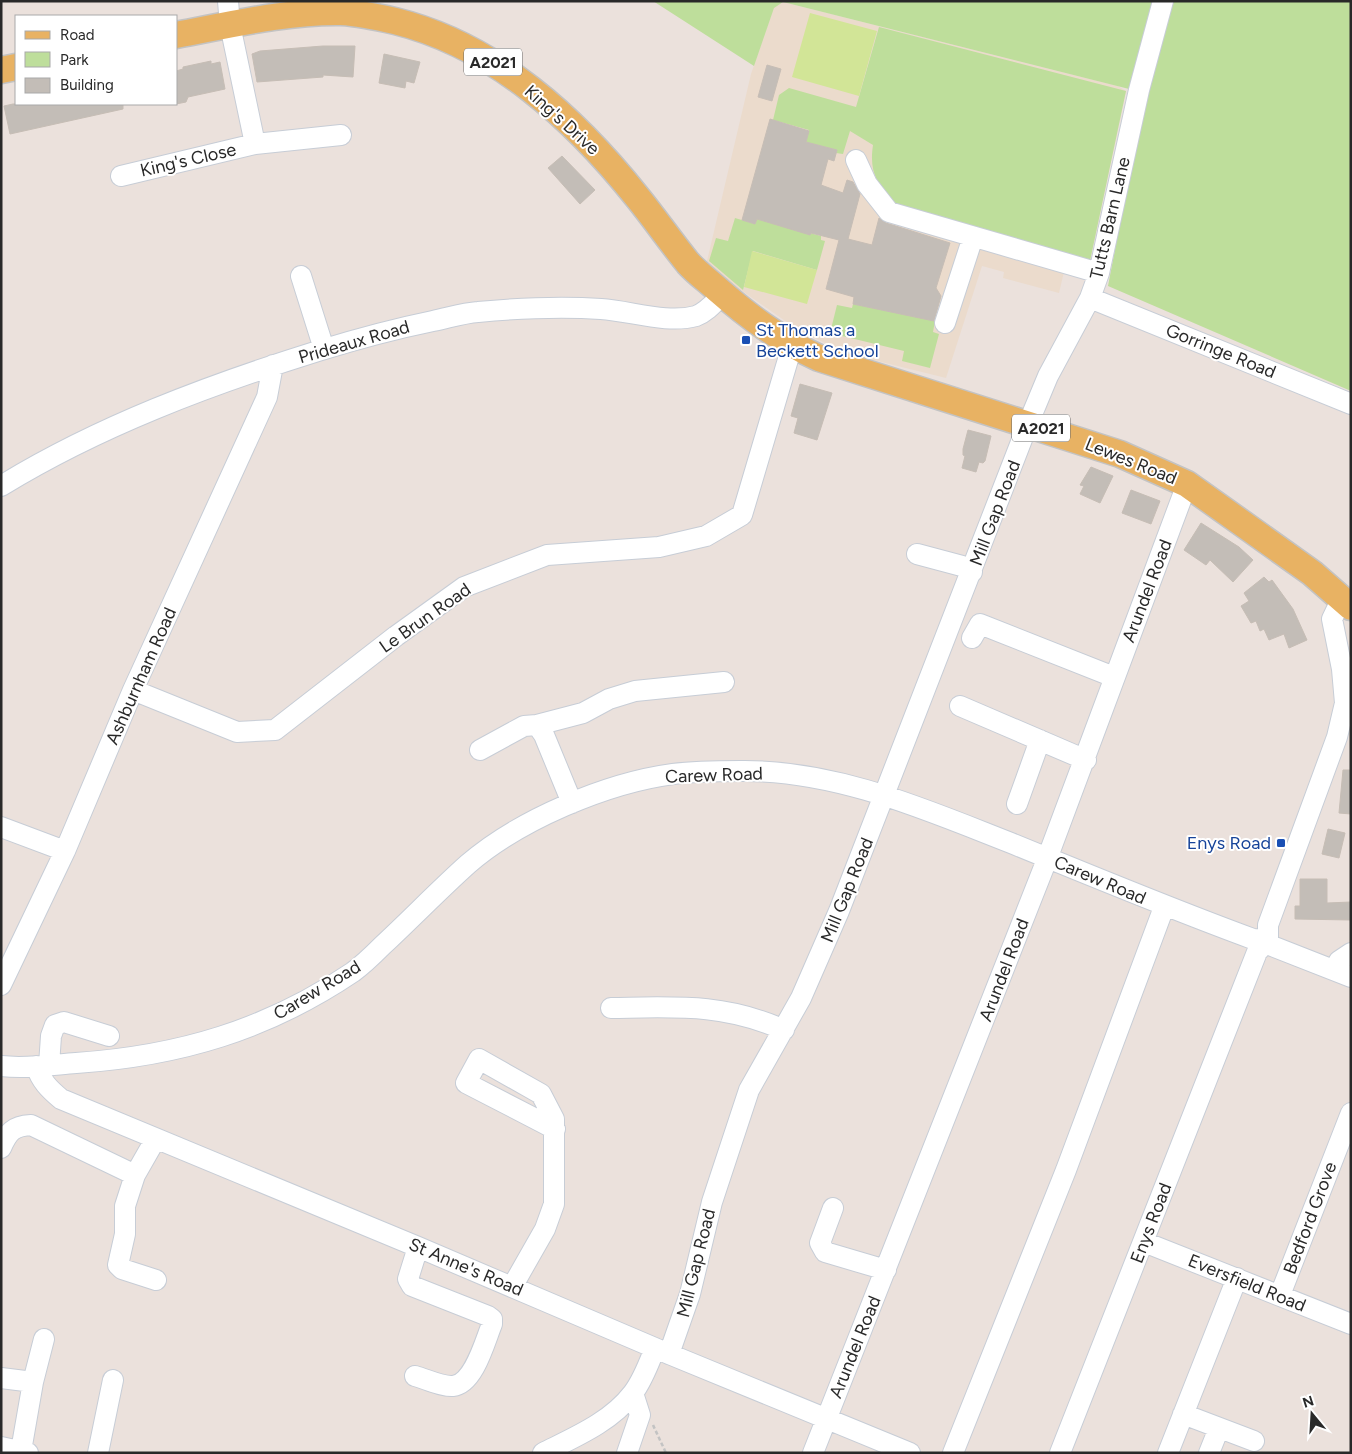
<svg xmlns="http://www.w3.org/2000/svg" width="1352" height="1454" font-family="Figtree,sans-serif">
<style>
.education{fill:#ebdbcc}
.green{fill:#bede9b}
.pitch{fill:#d2e597}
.building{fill:#c3bdb7;stroke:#c6bdb5}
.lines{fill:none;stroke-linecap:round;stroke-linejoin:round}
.minor-casing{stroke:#c7cdd6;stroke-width:22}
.major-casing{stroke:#c3c3c3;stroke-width:29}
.path{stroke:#c3c3c3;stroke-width:2.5;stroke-dasharray:4 2.5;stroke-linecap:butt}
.minor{stroke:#fff;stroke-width:20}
.major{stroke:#e8b263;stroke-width:26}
.transit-dot{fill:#1a4fb4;stroke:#fff;stroke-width:2}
.labels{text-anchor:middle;stroke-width:4;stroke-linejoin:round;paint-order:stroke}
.shield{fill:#fff;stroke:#696969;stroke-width:1}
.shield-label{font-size:16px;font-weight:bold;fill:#292929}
.street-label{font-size:18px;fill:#292929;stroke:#fff}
.transit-label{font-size:18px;fill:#164399;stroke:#fff;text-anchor:start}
</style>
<rect width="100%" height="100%" fill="#ebe1dc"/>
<path class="education" d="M783,2L1118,86L1126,91L1090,261L1068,255L1059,293L1003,278L1004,272L982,266L946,378L849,354L801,332L728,281L707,261L751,74L774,7Z"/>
<path class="green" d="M653,1H1351V391L1108,286L1145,93L783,2L774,8L754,66Z
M879,27L1126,91L1090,261L891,204C877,181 869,172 873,145L850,131L843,154L836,153L837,150L806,142L809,130L773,120L779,95L789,88L856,107Z
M735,218L755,224L757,219L821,236V240L825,241L817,270L753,251L743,290L709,261L716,238L728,241Z
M853,304L935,321L933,332L939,334L930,368L902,361L904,351L830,333L837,305L852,308Z"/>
<path class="pitch" d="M810,13L877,31L859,96L792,77Z
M752,251L817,270L807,304L744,287Z"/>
<path class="building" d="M323,46H355L353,77L323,75V77L257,82L252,54L260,51Z
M384,54L420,62L414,83L406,81L405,88L379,83Z
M211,61V64L220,62L225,89L188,97L186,102L176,104V71L183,69V67Z
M767,65L781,69L772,101L758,97Z
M13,104H123V109L10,134L4,106Z
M770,119L809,131L806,142L837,150L834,161L828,159L821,185L843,193L847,180L853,182L860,194L848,239L872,245L879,218L886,223L950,243L936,288L941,296L934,321L853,304L854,297L826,289L839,240L811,233L810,235L757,219L755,224L742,220Z
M562,156L595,190L580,204L548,168Z
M800,384L832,393L817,440L794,433L798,418L791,416Z
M968,430L991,436L985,461L983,463L979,462L976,472L962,468L965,456L963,455V449Z
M1091,467L1113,476L1100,503L1080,494L1084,486L1080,485Z
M1131,490L1160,501L1151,524L1122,513Z
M1201,523L1239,547L1253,560L1233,582L1210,560L1206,565L1184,550Z
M1264,577L1269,582L1272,580L1293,609L1307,640L1289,648L1284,634L1269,640L1264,629L1260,631L1256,621L1251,623L1241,606L1249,601L1244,593Z
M1343,770H1351V814L1339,813Z
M1328,829L1345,833L1339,858L1322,854Z
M1300,879H1327V903L1351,902V920L1295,919V906H1300Z"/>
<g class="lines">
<defs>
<path id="minor" d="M228,1L230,25L255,144
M856,160L867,184L889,212L1099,273
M121,176L255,144L341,135
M301,276L324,349
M1090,298L1351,404
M945,323L973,237
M1,486C99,426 209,385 318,351C357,339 394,329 433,321C448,318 463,313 478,312C520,308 560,306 601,309C631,311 667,324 696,316C707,312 715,302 723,294
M917,554L962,566L972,572
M972,638L980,624L1114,677
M133,690L237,732L275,730L396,636L464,587L547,555L659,547L706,536L742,515L792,346
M960,706L1086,760
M537,725L583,713L609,699L635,691L724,682
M480,750L524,726L537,725L544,735L572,803
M1017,804L1040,740
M1,827L65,851
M1268,940V925L1337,737L1345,703L1342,669L1332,619L1342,598
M1334,970L1339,961L1351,953
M1,985L65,851L133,690L267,397L273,365
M611,1008C675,1007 724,1003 784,1030
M49,1065L51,1036L55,1025L64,1022L109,1036
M1,1066C26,1069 51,1065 76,1063C179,1056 267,1030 353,972C364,964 374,954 383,945C412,918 439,890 468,864C519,820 606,783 673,774C695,771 719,771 741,771C836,770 924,809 1011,843C1092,876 1171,909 1253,939L1268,940L1272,946L1351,977
M36,1066C41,1081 49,1089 61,1099L418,1247L669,1354L910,1453
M155,1140L135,1175L125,1206V1234L118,1265L122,1269L156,1280
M1,1148C8,1132 13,1126 31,1125L135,1175
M833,1208L820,1243L825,1252L886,1270
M1144,1242L1351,1324
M512,1287L545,1229L554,1204V1119L541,1094L479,1059L466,1083L555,1129
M1280,1295L1351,1113
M669,1354L690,1294L712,1202L749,1090L801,998L839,911L1028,424L1048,376L1090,298L1099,273L1139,90L1163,1
M415,1376C426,1379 442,1387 453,1386C474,1384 485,1341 492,1324V1319L488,1316L412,1286L408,1279L418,1247
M1,1378L33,1382
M1183,1414L1254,1441
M1,1447L28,1453
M21,1451L33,1382L44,1339
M98,1453L113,1380
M543,1453C575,1437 611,1422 633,1393C643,1380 649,1363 655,1348
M627,1453L640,1415L633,1393
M813,1453L1044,867L1187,484
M953,1453L1066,1170L1164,907
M1060,1453L1257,952L1268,940
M1168,1453L1237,1278
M1209,1453L1219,1428"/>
<path id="major" d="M176,35C230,25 286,11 341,12C359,13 378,17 395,21C496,46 575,119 638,198C655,219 671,242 688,263C696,272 707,280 717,289C749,317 780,340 819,358L1120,454L1187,484L1312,573L1351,607
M1,70L16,67"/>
</defs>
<use href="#minor" class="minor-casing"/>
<use href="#major" class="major-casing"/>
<path class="path" d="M653,1425L666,1453"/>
<use href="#minor" class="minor"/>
<use href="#major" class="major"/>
</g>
<g class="transit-dot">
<rect x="741" y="335" width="10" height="10" rx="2.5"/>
<rect x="1276" y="838" width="10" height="10" rx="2.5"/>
</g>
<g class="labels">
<g class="shield">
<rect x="464" y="48.5" width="58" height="27" rx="4"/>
<rect x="1012" y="414.5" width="58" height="27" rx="4"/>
</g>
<g class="shield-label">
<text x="493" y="68">A2021</text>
<text x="1041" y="434">A2021</text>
</g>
<g class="street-label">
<text transform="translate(562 120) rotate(42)" y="6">King's Drive</text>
<text transform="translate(188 160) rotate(-13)" y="6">King's Close</text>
<text transform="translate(1110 218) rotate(-77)" y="6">Tutts Barn Lane</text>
<text transform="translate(354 342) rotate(-16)" y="6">Prideaux Road</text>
<text transform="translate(1221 351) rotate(22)" y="6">Gorringe Road</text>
<text transform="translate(1131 461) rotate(22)" y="6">Lewes Road</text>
<text transform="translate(995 513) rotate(-69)" y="6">Mill Gap Road</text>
<text transform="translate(1147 591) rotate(-69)" y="6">Arundel Road</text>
<text transform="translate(425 618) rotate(-35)" y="6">Le Brun Road</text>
<text transform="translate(141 676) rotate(-66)" y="6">Ashburnham Road</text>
<text transform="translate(714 775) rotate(-2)" y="6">Carew Road</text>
<text transform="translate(1100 880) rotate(23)" y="6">Carew Road</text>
<text transform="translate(847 890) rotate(-68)" y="6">Mill Gap Road</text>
<text transform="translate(1004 970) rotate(-69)" y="6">Arundel Road</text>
<text transform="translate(317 990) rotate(-31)" y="6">Carew Road</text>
<text transform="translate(1310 1218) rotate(-69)" y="6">Bedford Grove</text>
<text transform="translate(1151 1223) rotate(-69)" y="6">Enys Road</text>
<text transform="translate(696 1263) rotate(-76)" y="6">Mill Gap Road</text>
<text transform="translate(466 1267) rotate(23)" y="6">St Anne's Road</text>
<text transform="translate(1247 1283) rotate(22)" y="6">Eversfield Road</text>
<text transform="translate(855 1347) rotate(-68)" y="6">Arundel Road</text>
</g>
<g class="transit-label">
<text x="756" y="336">St Thomas a<tspan x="756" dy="21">Beckett School</tspan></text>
<text x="1271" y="849" text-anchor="end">Enys Road</text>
</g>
</g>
<rect width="1352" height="1454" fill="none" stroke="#292929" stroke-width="5"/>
<rect x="15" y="15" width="162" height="90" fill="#ffffff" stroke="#a9a9a9"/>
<rect x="25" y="31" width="25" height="8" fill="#e8b263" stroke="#a9a9a9"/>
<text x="60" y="40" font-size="15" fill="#292929">Road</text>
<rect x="25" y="52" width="25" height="15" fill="#bede9b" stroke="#a9a9a9"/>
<text x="60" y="65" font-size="15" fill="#292929">Park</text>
<rect x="25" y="78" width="25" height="15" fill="#c3bdb7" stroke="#a9a9a9"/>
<text x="60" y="90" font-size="15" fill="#292929">Building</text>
<g transform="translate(1312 1414) rotate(342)" stroke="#ffffff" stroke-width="4" paint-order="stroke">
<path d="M0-4L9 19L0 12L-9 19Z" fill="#292929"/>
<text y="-8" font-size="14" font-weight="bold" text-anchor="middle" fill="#292929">N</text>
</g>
</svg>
